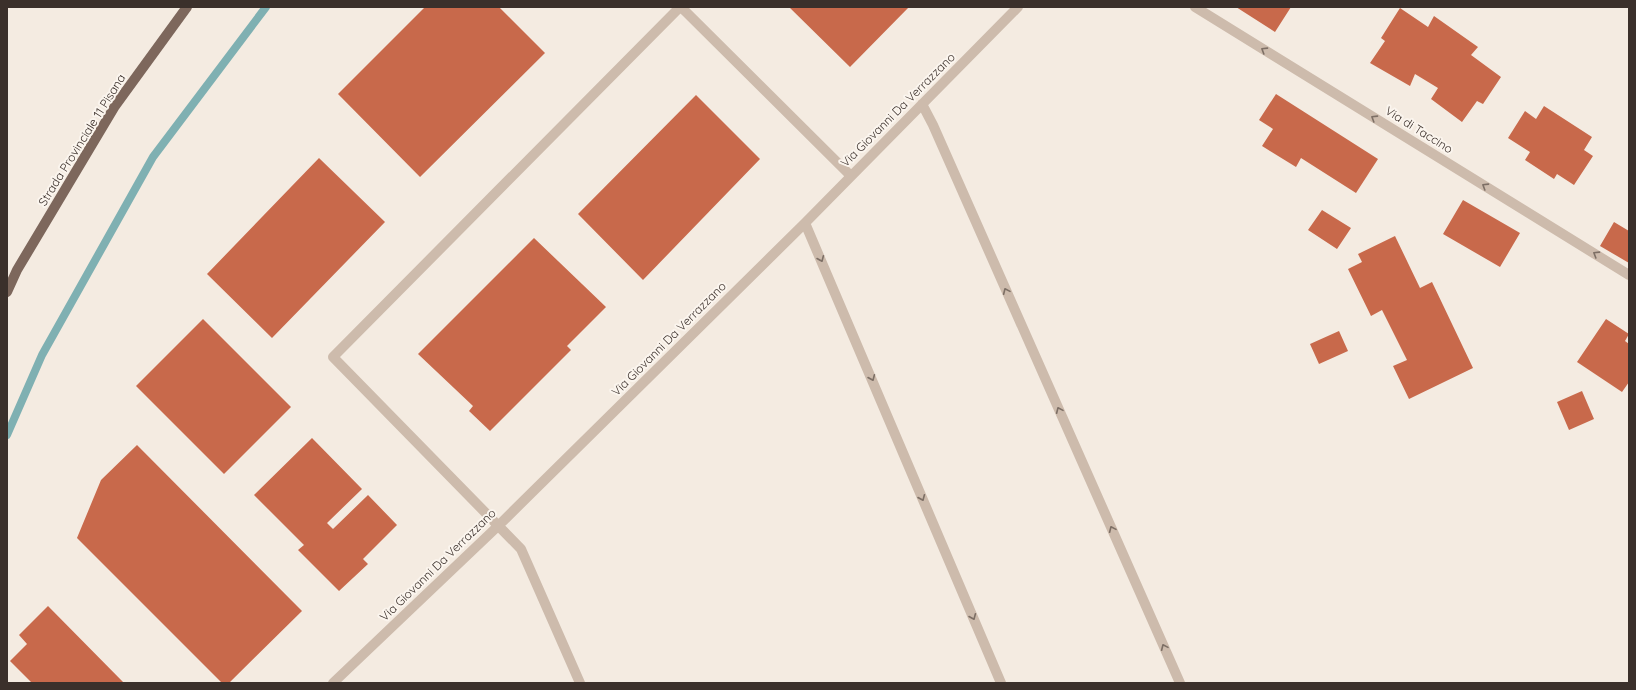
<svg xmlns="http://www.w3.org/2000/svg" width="1636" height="690" font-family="Quicksand,sans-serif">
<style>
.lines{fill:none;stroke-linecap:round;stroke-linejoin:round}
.stream{stroke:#7fb0b2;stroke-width:8}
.building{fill:#c8694b}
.minor{stroke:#cdbbac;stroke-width:10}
.major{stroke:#7d675c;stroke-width:10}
.oneway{stroke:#7d6f65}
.labels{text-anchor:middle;stroke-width:4;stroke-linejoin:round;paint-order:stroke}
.street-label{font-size:12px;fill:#3b302b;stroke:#fbf5ee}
</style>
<rect width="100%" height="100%" fill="#f4ebe1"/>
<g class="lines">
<path class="stream" d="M7,435L42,355L153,157L266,7"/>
</g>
<path class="building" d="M425,7H499L545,53L420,177L338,94Z
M789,7H909L850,67Z
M1236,7H1291L1275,32Z
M1400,8L1428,27L1434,16L1478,47L1471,55L1501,77L1483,104L1477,101L1462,122L1431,99L1438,88L1415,74L1410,86L1370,63L1385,41L1381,38Z
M1276,94L1378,159L1356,193L1301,158L1296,167L1262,146L1273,129L1259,120Z
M696,95L760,159L643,280L578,214Z
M1544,106L1592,137L1584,150L1593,156L1574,185L1557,174L1554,179L1525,160L1530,152L1508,138L1525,111L1536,119Z
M319,158L385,222L272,338L207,274Z
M1463,200L1520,233L1500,267L1443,234Z
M1322,210L1351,228L1337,249L1308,230Z
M1614,222L1629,231V263L1600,246Z
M1395,236L1420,288L1432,282L1473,368L1409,399L1393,366L1407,360L1382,310L1371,316L1348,269L1362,262L1358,254Z
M534,238L606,307L567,346L571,350L490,431L469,411L473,406L418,354Z
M203,319L291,407L224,474L136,386Z
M1606,319L1629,334L1625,341L1629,344V382L1622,392L1577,362Z
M1339,331L1348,351L1319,364L1310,344Z
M1582,391L1594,419L1569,430L1557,402Z
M312,438L362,489L327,523L333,529L368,495L397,525L363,559L368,564L339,591L298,550L304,545L254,495Z
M137,445L302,611L229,683H222L77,538L101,480Z
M48,606L124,683H32L10,661L27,644L19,635Z"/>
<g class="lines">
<path class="minor" d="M681,7L851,176
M1195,7L1629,275
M922,104L933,125L1180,683
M805,223L1001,683
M333,683L498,526L805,223L1018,7
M580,683L521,549L333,357L680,7"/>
<path class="major" d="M7,292L17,270L115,106L187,7"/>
</g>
<defs><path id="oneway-chevron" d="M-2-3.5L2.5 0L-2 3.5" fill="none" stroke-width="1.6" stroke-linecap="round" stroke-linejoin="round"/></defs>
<g class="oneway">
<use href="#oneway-chevron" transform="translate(1264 50) rotate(-148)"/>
<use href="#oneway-chevron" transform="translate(1374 118) rotate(-148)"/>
<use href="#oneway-chevron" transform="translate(1485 186) rotate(-148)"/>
<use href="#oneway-chevron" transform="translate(1596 254) rotate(-148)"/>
<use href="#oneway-chevron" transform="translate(821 259) rotate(67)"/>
<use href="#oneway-chevron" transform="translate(1006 291) rotate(-114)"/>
<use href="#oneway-chevron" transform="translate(872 378) rotate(67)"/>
<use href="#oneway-chevron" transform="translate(1059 410) rotate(-114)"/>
<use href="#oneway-chevron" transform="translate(922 498) rotate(67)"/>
<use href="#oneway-chevron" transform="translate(1112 529) rotate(-114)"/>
<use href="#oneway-chevron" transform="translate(973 617) rotate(67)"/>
<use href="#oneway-chevron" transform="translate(1164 647) rotate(-114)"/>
</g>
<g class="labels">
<g class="street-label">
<text transform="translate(898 110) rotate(-45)" y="4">Via Giovanni Da Verrazzano</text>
<text transform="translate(1419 130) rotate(32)" y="4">Via di Taccino</text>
<text transform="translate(82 140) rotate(-58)" y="4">Strada Provinciale 11 Pisana</text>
<text transform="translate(669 339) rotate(-45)" y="4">Via Giovanni Da Verrazzano</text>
<text transform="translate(438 565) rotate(-44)" y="4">Via Giovanni Da Verrazzano</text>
</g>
</g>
<rect width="1636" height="690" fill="none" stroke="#3b302b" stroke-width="16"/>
</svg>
